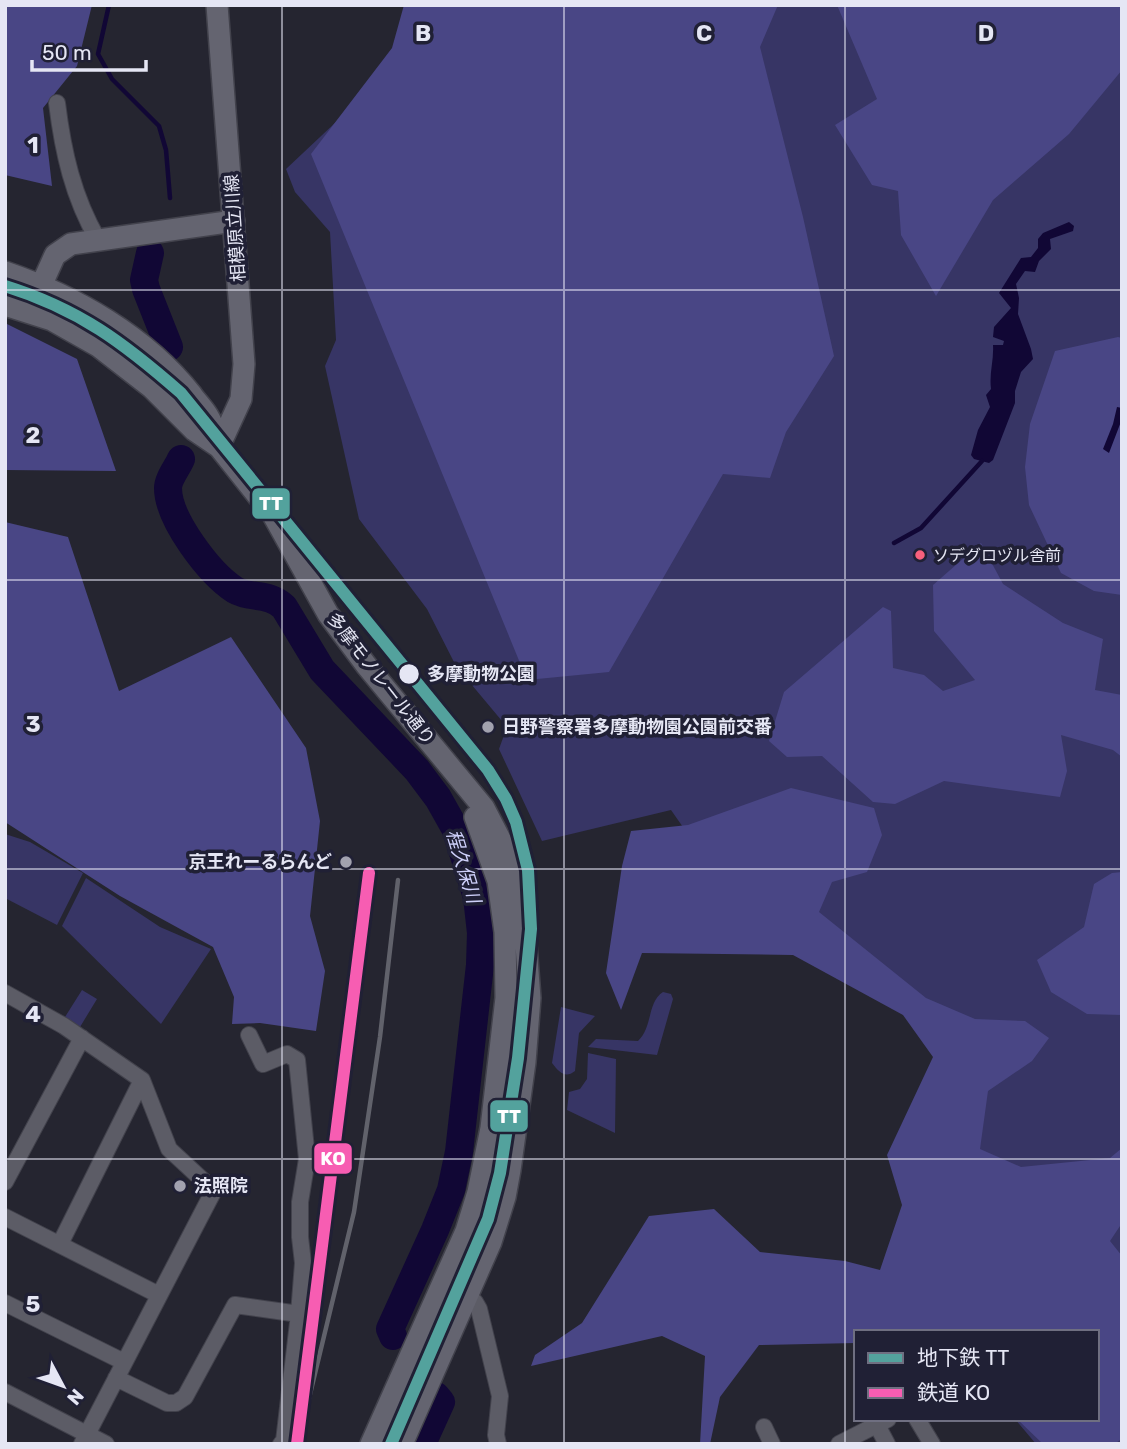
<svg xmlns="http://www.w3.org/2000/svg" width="1127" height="1449" font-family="Rubik,'Noto Sans JP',sans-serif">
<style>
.green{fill:#373565}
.forest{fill:#494685}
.water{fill:#110735}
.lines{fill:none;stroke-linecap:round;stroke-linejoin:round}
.stream{stroke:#110735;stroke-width:4.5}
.river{stroke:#110735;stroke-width:28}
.street-casing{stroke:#42424c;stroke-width:18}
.secondary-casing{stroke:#42424c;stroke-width:24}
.street{stroke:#5c5c66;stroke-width:16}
.secondary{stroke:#646470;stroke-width:21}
.rail{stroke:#61626b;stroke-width:4.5}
.rail-1-casing{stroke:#202035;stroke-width:18}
.rail-1{stroke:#f75db2;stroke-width:12}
.metro-1-casing{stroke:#202035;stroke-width:18}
.metro-1{stroke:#53a29d;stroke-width:12}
.grid{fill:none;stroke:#e5e6f4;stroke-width:2;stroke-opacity:0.55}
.bus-dot{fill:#f8607d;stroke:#202035;stroke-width:2.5}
.stop-dot{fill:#e5e6f4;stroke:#202035;stroke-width:2.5}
.poi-dot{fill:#a2a2af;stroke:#202035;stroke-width:2.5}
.labels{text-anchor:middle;stroke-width:7;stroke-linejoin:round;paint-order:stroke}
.bus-label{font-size:16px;fill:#e5e6f4;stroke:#202035;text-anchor:start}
.street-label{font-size:18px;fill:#e5e6f4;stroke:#202035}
.stop-label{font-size:18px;font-weight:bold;fill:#e5e6f4;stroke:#202035;text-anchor:start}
.poi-label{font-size:18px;font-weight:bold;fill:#e5e6f4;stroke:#202035;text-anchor:start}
.water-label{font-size:19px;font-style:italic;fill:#ced0fa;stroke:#202035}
.grid-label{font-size:23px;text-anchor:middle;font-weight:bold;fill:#e5e6f4;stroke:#202035;stroke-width:7;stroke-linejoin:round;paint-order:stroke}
.line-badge{stroke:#202035;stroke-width:2.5}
.badge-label{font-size:19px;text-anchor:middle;font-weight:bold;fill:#fff}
</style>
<rect width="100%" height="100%" fill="#252530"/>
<path class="green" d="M698,5H1122V1444H1036L1015,1419H1097V1332H909L996,1052L692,840L671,810L542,841L499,749L507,727L456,666L427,609L359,519L325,366L336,340L330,232L295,192L286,169L370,90Z
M5,834L30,842L83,873L57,925L5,898Z
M86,878L160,927L211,949L161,1024L62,926Z
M82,990L97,999L80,1027L65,1017Z
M663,992L671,994L673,999L657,1055L588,1047L596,1039L638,1041C653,1027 647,1002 663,992Z
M561,1007L595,1016L579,1033L575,1071C565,1079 559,1072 552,1063Z
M588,1053L616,1059L615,1133L567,1110L569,1092L580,1089L587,1079Z"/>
<path class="forest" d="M5,5H92L77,66L43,108L52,186L5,175Z
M404,5H778L760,47L803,217L834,356L786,432L770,478L723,474L609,672L527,680L311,154L392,48Z
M837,5H1122V70L1069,134L993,200L936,296L901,235L898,191L872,185L835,125L877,99Z
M5,323L77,359L116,471L5,470Z
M1118,337L1122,338V595L1094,591L1061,573L1029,505L1025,467L1030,424L1055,351Z
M5,522L68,537L119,691L231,637L306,748L320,821L310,916L325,971L316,1031L260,1023L232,1024L234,997L213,947L120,896L5,822Z
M981,543L1003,584L1063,623L1103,639L1095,690L1122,695V757L1113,750L1061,735L1067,771L1060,797L944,781L895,804L873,802L822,756L787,757L769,741L784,692L883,607L891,611L893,668L924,675L943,691L975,680L934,631L933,585Z
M791,788L874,808L882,835L867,872L832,882L819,912L926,998L975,1019L1025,1021L1049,1038L1032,1061L988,1091L980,1149L1021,1167L1110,1158L1122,1148V1223L1110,1241L1122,1256V1439L1114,1444H1043L1017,1419H1097V1332H856V1343L759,1345L720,1397L710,1444H700L705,1356L662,1336L531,1366L535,1355L582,1323L649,1216L714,1209L760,1252L845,1261L880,1270L902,1205L887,1155L933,1057L903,1015L793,955L642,953L621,1010L606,973L622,866L631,831L688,825Z
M1122,872V1015L1087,1014L1051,992L1037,960L1084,927L1094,884L1112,873Z"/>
<path class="water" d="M1069,222L1074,226L1073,231L1050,239L1051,249L1039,261L1035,272L1025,271L1016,284L1019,298L1018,314L1031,349L1033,359L1021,372L1015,391V403L993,460L989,463L974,459L971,455L978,430L990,407L986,395L991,389C989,373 994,361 993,345H1003L1004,341L993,337L994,327L1011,308L999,293L1021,258L1031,257L1038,248V239L1043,233Z
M1117,407L1122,408V419L1109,453L1103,449L1113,424Z"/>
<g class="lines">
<path class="stream" d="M109,5L98,54L112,79L159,126L166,150L170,198
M894,543L921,528L982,461"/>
<path class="river" d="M150,253L144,280L146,289L169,347
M181,459C177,468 168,479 168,488C168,519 209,573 235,590C250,599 268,592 284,607L322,670L417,770L438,798L456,830L477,897L481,933L480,965L459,1152L451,1190L435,1230L390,1329L393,1336
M422,1444L441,1402L436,1396"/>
<defs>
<path id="street" d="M57,103C63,152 73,197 98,240
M5,993L64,1026L142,1080L169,1149L209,1186L212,1194L82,1444
M249,1035L263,1064L287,1054L297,1060L307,1159L300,1202V1237L303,1263L299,1314L284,1441L281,1444
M5,1182L82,1038
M5,1217L159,1295
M60,1244L142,1080
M466,1298L475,1302L479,1309L500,1396L496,1435L498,1444
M5,1303L124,1362
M116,1378L167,1403H176L185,1397L235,1305L299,1314
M5,1392L106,1444
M917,1419L932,1444
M877,1425L887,1444
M764,1427L772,1444
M839,1444L888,1419"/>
<path id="secondary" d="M217,5L244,364L241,399L219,447
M5,272C75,296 146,336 192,395C197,402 204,409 208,416C214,425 216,437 219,447
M41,286L55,255L71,244L234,221
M5,305L52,320L98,346L152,388L194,430L219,447L273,515L328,614L366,665L484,808L501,841L508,859L525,932L530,998L525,1062L510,1170L505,1197L491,1242L402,1444
M371,1444L466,1231L478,1192L491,1128L506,998L505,932L498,881L475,817"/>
</defs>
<use href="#street" class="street-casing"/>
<use href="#secondary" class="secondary-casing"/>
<use href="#street" class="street"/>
<use href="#secondary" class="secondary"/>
<path class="rail" d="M298,1444L354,1212L380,1037L398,880"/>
<defs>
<path id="rail-1" d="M297,1444L369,873"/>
</defs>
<use href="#rail-1" class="rail-1-casing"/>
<use href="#rail-1" class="rail-1"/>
<defs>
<path id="metro-1" d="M5,286C79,309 124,343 181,393L488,770L506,799L516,822L528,870L531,929L518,1058L500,1173L488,1219L391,1444"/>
</defs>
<use href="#metro-1" class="metro-1-casing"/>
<use href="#metro-1" class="metro-1"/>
</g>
<path class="grid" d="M282,5V1444M564,5V1444M845,5V1444M5,290H1122M5,580H1122M5,869H1122M5,1159H1122"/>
<circle class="bus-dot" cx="920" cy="555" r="6"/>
<circle class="stop-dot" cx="409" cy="674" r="11"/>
<g class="poi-dot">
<circle cx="488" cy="727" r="7"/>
<circle cx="346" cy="862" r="7"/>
<circle cx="180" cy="1186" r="7"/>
</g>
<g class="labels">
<g class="bus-label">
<text x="933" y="561">ソデグロヅル舎前</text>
</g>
<g class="street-label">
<text transform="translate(235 228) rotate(-94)" y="6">相模原立川線</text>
<text transform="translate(381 679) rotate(52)" y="6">多摩モノレール通り</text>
</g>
<g class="stop-label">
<text x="427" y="680">多摩動物公園</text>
</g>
<g class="poi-label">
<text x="502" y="733">日野警察署多摩動物園公園前交番</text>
<text x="332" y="868" text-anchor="end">京王れーるらんど</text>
<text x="194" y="1192">法照院</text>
</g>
<g class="water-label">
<text transform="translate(464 866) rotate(73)" y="7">程久保川</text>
</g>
</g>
<g class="grid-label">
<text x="423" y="41">B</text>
<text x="704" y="41">C</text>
<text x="986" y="41">D</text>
<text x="33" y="153">1</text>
<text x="33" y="443">2</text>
<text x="33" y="732">3</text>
<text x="33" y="1022">4</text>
<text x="33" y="1312">5</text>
</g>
<g class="line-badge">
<rect x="251" y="487" width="40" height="33" rx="7" fill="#53a29d"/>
<rect x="489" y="1099" width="40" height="34" rx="7" fill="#53a29d"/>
<rect x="313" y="1142" width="40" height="33" rx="7" fill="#f75db2"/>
</g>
<g class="badge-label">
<text x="271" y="510">TT</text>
<text x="509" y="1123">TT</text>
<text x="333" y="1165">KO</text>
</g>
<rect width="1127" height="1449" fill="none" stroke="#e5e6f4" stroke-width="14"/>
<rect x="854" y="1330" width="245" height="91" fill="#202035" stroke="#6f6f81" stroke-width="2"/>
<rect x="868" y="1353" width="35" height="10" fill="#53a29d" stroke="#6f6f81" stroke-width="2"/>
<text x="917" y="1365" font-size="21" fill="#e5e6f4">地下鉄 TT</text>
<rect x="868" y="1388" width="35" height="10" fill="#f75db2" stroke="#6f6f81" stroke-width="2"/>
<text x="917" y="1400" font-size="21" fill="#e5e6f4">鉄道 KO</text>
<g transform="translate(63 1386) rotate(131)" stroke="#202035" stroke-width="5" paint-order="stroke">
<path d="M0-5L12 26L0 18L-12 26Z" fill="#e5e6f4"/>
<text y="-10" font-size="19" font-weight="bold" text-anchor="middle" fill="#e5e6f4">N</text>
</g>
<path d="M32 60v10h114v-10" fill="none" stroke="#e5e6f4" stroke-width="3.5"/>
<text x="42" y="60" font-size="21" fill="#e5e6f4" stroke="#202035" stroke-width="5" paint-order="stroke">50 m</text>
</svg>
